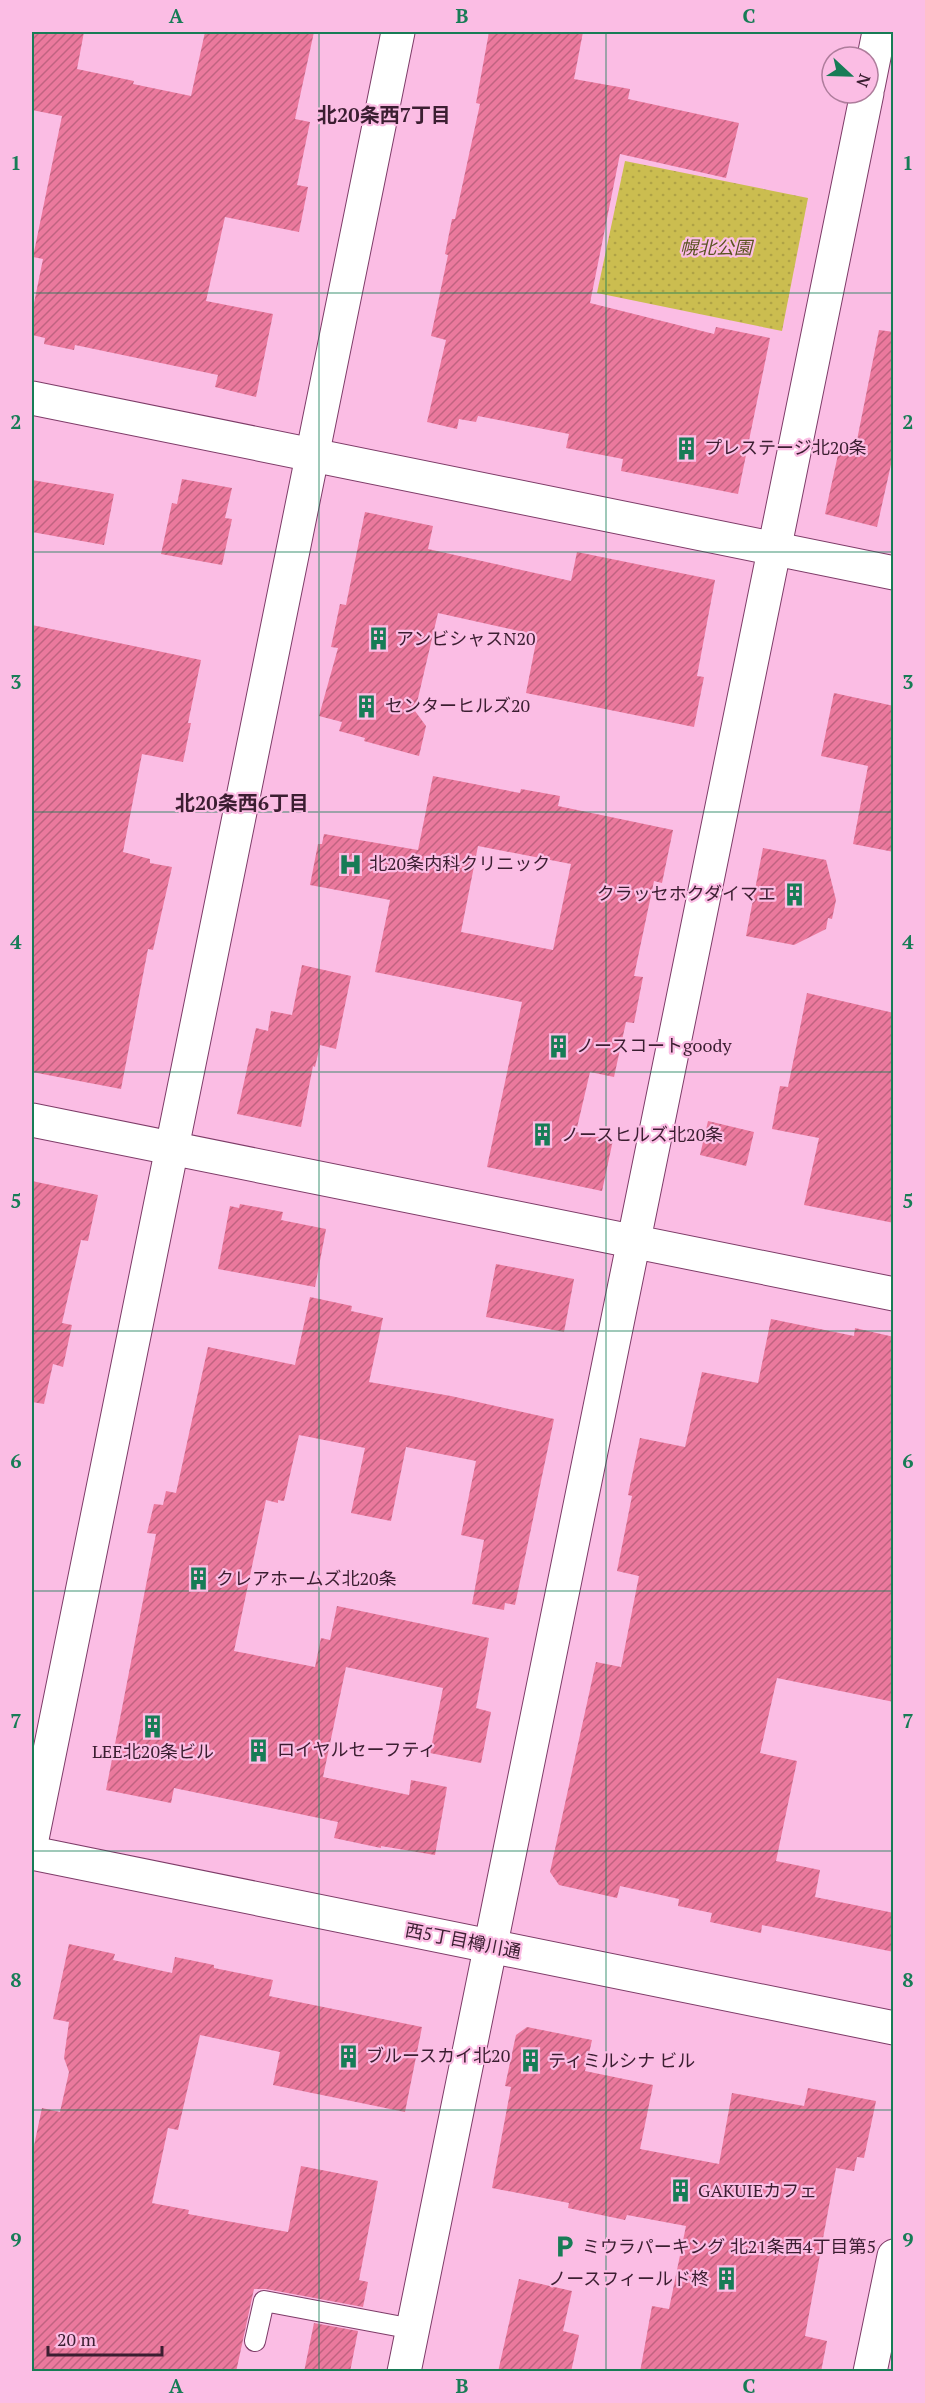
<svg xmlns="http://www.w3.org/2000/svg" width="925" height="2403" font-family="'PT Serif','Noto Sans JP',serif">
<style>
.park{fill:url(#park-dots)}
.building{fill:url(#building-hatch);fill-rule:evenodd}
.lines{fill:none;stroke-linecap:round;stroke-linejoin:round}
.lane-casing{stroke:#7e3c68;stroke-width:22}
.street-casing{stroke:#7e3c68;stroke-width:35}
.secondary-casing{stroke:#7e3c68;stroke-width:35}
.lane{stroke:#fff;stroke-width:20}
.street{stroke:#fff;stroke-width:33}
.secondary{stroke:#fff;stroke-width:33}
.grid{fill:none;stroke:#177c56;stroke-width:1.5;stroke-opacity:0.55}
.labels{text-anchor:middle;stroke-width:4.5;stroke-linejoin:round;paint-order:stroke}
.park-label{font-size:18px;font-style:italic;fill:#5b5422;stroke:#fbbde4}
.poi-label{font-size:18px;fill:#3b1e31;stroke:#fbbde4;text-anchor:start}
.street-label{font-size:18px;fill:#3b1e31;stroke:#fbbde4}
.neighbourhood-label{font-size:20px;font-weight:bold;fill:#3b1e31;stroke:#fbbde4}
.neatline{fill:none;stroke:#177c56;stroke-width:2}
.grid-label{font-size:20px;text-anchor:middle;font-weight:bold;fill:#177c56}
</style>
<defs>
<pattern id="park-dots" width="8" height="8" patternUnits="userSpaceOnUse" patternTransform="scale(1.5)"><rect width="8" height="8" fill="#cbbd50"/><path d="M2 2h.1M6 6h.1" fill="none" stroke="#afa246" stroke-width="1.8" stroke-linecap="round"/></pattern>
<pattern id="building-hatch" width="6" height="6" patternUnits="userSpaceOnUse" patternTransform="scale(1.5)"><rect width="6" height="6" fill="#eb799d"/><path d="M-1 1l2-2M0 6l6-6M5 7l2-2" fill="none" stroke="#c06381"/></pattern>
</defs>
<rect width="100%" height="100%" fill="#fbbde4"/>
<path class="park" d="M625,161L808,198L782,331L597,293Z"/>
<path class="building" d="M32,32H84L77,69L134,81L133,84L191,96L205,32H314L295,119L310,122L297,185L308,187L299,232L225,217L206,301L273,314L256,397L215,387L218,375L75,345L74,350L44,344L45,338L32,335V313L43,259L33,257L62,116L32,110Z
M489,32H583L574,79L630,89L628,99L739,123L726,178L620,154L590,303L714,334L716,327L770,338L738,494L621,471L623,459L566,448L569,434L478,416L476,422L459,419L457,429L427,422L446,340L431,336L448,255L445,254L452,219H455L480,104L476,103Z
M879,330L894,332V451L877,527L825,514L841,441L856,445Z
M182,479L232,488L225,518L232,519L222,565L161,554L172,503L177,504Z
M32,480L114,494L104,545L32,532Z
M365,512L433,526L428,549L571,581L577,552L715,580L697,676L704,677L694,727L526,693L537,637L527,635L528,633L438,613L415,711L426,726L419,756L364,741L365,738L339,731L342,722L319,716L338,648L331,647L340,604L346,605Z
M32,625L201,660L188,723H191L183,762L142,754L123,852L150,859V863L172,867L153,950L148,949L121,1089L32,1072Z
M834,693L894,706V852L853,844L868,766L821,756Z
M433,776L520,793L521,789L560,796L558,806L673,830L662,883L654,881L634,976L643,977L634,1023L626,1022L614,1077L590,1072L576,1132L613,1140L602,1191L487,1167L522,1002L375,972L390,900L310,885L318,844H322L324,834L418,850ZM478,846L571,864L553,950L461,932Z
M763,848L826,860L836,900L832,919L828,918L826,929L794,945L746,936Z
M302,965L351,976L336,1049L320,1045L315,1067L313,1066L301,1127L237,1114L256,1028L268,1031L271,1011L292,1015Z
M807,993L894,1013V1223L804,1205L819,1138L772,1129L780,1086L788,1087Z
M708,1121L754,1132L746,1166L700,1155Z
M32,1181L98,1195L88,1241L81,1240L62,1323L72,1325L63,1367L53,1364L44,1404L32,1402Z
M240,1204L283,1212L281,1220L326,1229L315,1287L218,1269L230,1206L239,1208Z
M496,1264L574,1279L564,1332L486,1317Z
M310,1297L352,1306L351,1311L383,1318L369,1382L451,1396L554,1419L515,1605L505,1603L504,1610L472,1604L484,1540L461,1535L476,1461L406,1447L391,1521L351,1513L365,1448L299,1435L284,1501L278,1500V1503L266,1500L234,1651L315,1667L321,1638L330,1640L337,1606L489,1638L476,1708L491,1712L481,1763L430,1753L443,1688L346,1667L323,1777L409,1795L411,1780L447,1787L435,1855L381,1846V1848L334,1838L338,1822L174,1788L171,1803L106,1790L156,1534L147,1533L154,1504L163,1505L166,1491L176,1493L208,1347L295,1365Z
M771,1319L854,1336L855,1328L894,1337V1702L777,1678L760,1753L797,1761L776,1861L820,1870L815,1897L894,1913V1952L762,1925L761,1933L710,1922L712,1913L678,1906L679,1899L620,1886L617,1898L559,1885L550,1872L596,1662L621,1667L639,1576L617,1571L632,1496L628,1495L640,1438L685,1447L702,1372L758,1383Z
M69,1944L115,1954L113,1960L172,1973L175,1957L214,1965V1968L273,1980L269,1996L422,2027L405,2112L273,2085L280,2052L200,2035L178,2130L168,2128L152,2203L189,2210L188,2214L288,2232L301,2166L378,2181L359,2280L368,2282L363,2307L266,2289H254L236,2372H32V2155L42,2108L60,2112L69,2072L64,2058L69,2022L53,2019Z
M527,2027L592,2040L585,2071L653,2085L640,2149L719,2164L732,2093L804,2106L808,2088L876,2101L864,2158L857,2157L854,2171L836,2168L805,2336L827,2341L821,2372H640L652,2306L669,2309L686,2226L627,2215L625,2220L568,2208L569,2203L492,2188L511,2087L505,2086L516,2035Z
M519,2279L572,2291L563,2331L579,2335L571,2372H498Z
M314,2323L358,2331L350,2372H304Z"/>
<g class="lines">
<defs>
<path id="lane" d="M255,2341L264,2301L413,2329"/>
<path id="street" d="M868,87L879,32
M32,398L894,573
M32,1120L894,1294
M404,2372L867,93
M870,2372L894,2256"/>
<path id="secondary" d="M32,1839L398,32
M32,1853L894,2028"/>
</defs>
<use href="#lane" class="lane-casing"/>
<use href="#street" class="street-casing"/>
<use href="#secondary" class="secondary-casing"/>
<use href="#lane" class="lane"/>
<use href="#street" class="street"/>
<use href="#secondary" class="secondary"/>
</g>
<path class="grid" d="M319,32V2372M606,32V2372M32,293H894M32,552H894M32,812H894M32,1072H894M32,1331H894M32,1591H894M32,1851H894M32,2110H894"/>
<defs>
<symbol id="building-bare" viewBox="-9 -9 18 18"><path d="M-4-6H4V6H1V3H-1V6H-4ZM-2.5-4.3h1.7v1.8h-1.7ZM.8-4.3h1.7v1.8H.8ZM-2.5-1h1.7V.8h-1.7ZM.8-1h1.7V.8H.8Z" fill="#177c56" stroke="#fbbde4" stroke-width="2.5" paint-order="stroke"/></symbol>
<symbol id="hospital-bare" viewBox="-9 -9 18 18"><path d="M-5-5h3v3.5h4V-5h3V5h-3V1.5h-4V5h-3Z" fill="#177c56" stroke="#fbbde4" stroke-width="2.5" paint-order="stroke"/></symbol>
<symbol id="parking-bare" viewBox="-9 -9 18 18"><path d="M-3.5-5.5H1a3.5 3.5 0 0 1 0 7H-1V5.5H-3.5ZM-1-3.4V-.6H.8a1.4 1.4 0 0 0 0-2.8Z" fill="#177c56" stroke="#fbbde4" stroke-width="2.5" paint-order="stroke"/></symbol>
</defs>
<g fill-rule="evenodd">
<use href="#building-bare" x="670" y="432" width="33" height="33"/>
<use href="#building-bare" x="362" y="622" width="33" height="33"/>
<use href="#building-bare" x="350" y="690" width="33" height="33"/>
<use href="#hospital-bare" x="334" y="848" width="33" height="33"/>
<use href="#building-bare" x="778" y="878" width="33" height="33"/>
<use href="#building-bare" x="542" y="1030" width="33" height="33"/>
<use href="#building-bare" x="526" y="1118" width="33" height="33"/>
<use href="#building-bare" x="182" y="1562" width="33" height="33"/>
<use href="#building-bare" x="136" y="1710" width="33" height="33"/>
<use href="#building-bare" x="242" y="1734" width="33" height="33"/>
<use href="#building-bare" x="332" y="2040" width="33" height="33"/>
<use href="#building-bare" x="514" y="2044" width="33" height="33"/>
<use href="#building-bare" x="664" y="2174" width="33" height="33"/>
<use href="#parking-bare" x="548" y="2230" width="33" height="33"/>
<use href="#building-bare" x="710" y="2262" width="33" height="33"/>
</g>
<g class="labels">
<g class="park-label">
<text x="716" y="254">幌北公園</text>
</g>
<g class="poi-label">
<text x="704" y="454">プレステージ北20条</text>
<text x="396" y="645">アンビシャスN20</text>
<text x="385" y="712">センターヒルズ20</text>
<text x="369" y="870">北20条内科クリニック</text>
<text x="776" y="900" text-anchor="end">クラッセホクダイマエ</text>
<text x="576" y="1052">ノースコートgoody</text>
<text x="561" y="1141">ノースヒルズ北20条</text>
<text x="216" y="1585">クレアホームズ北20条</text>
<text x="277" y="1756">ロイヤルセーフティ</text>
<text x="153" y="1758" text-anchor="middle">LEE北20条ビル</text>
<text x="366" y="2062">ブルースカイ北20</text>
<text x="548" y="2067">ティミルシナ ビル</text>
<text x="698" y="2197">GAKUIEカフェ</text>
<text x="582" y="2253">ミウラパーキング 北21条西4丁目第5</text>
<text x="709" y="2285" text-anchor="end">ノースフィールド柊</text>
</g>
<g class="street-label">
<text transform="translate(463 1941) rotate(11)" y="6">西5丁目樽川通</text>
</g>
<g class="neighbourhood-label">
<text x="384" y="122">北20条西7丁目</text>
<text x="242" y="810">北20条西6丁目</text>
</g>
</g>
<rect width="925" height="2403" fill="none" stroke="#fbbde4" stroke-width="66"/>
<g transform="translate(850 75) rotate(112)"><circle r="28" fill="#fbbde4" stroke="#ae7d9c" stroke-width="1.5"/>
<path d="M0-4.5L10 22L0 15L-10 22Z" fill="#177c56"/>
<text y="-9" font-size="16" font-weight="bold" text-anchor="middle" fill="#3b1e31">N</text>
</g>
<path d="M48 2346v9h114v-9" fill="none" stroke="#3b1e31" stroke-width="3"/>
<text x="57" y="2346" font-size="18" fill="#3b1e31" stroke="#fbbde4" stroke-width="4.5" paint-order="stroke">20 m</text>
<rect x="33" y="33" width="859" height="2337" class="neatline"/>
<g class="grid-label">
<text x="176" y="23">A</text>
<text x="462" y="23">B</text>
<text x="749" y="23">C</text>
<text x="16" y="170">1</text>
<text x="908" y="170">1</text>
<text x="16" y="429">2</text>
<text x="908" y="429">2</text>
<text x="16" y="689">3</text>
<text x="908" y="689">3</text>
<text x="16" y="949">4</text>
<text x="908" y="949">4</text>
<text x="16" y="1208">5</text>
<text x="908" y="1208">5</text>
<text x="16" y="1468">6</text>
<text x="908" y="1468">6</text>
<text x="16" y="1728">7</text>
<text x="908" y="1728">7</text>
<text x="16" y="1987">8</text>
<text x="908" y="1987">8</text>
<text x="16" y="2247">9</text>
<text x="908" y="2247">9</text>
<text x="176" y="2393">A</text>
<text x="462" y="2393">B</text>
<text x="749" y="2393">C</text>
</g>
</svg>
